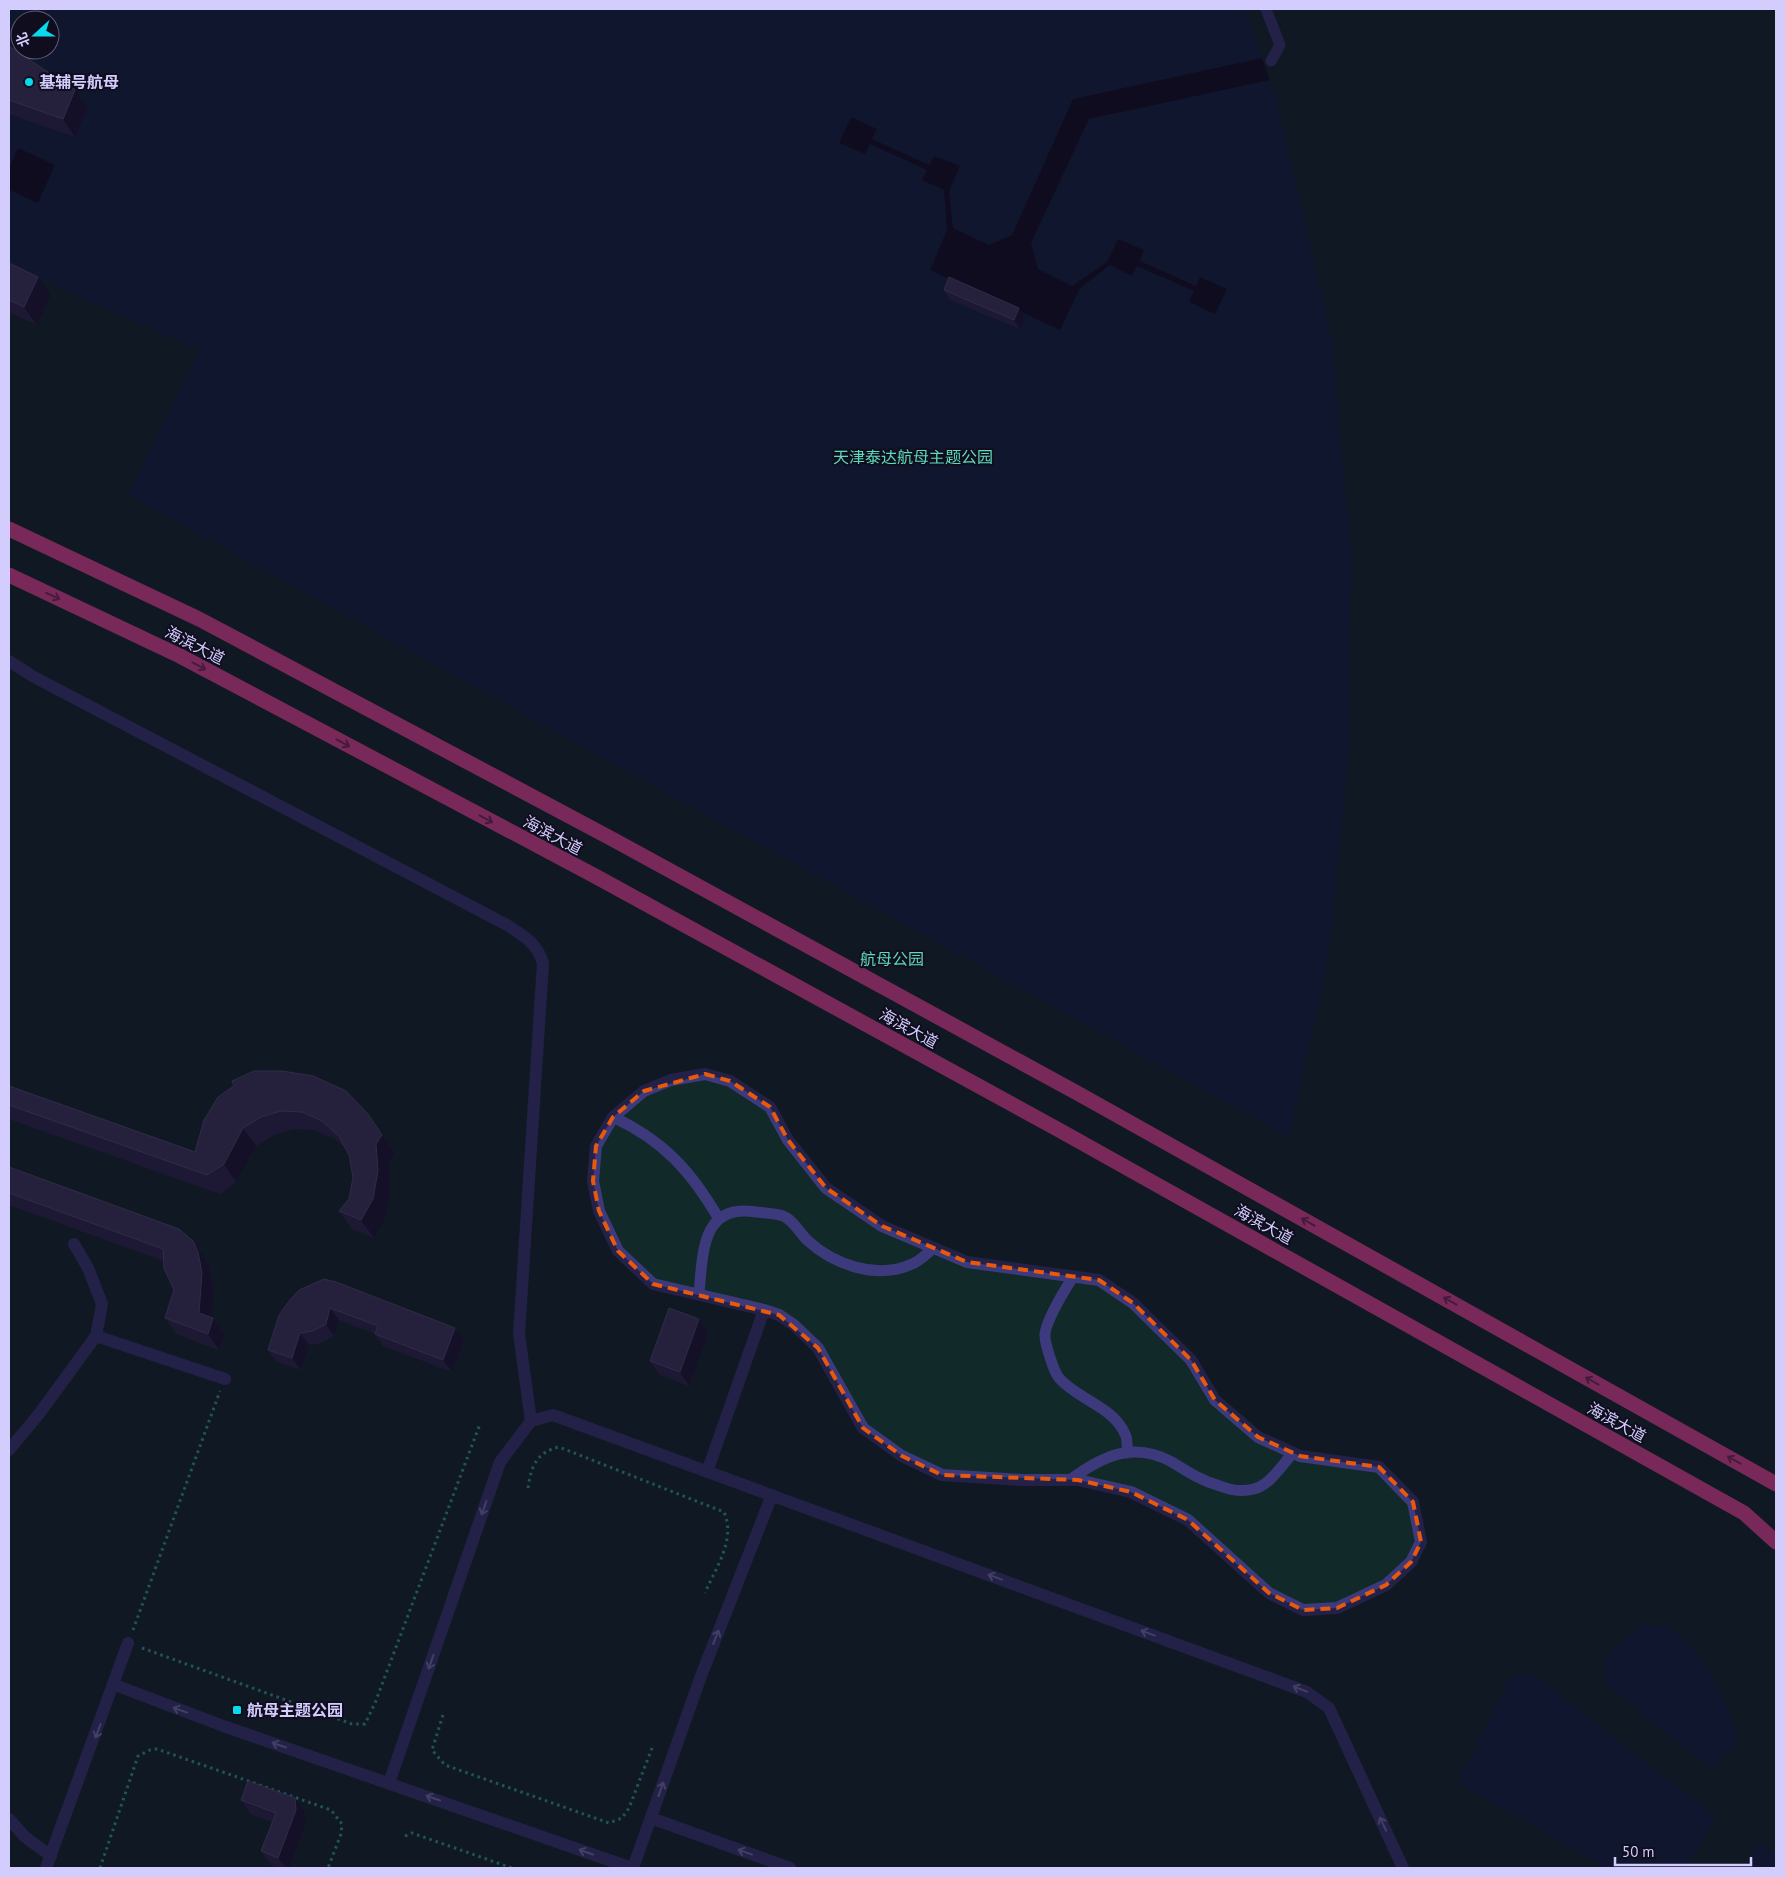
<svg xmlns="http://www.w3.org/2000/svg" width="1785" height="1877" font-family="'PT Sans','Noto Sans SC',sans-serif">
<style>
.green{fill:#112928;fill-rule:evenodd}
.water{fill:#0e2342;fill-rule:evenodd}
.pier{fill:#100d1f}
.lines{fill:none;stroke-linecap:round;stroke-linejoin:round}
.path{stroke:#32aca4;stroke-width:3;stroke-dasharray:2.5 4;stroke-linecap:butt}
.service{stroke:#3c3a7c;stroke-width:11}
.minor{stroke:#3c3a7c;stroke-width:12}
.motorway{stroke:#f84da1;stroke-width:15}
.wall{fill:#2d274c}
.shaded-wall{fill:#1a1532}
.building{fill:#3f385f;stroke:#565078}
.oneway{stroke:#842d60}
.oneway2{stroke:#807cb6}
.marked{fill:none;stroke:#e8590c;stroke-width:4;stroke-dasharray:10 6;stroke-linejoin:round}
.poi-dot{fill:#09d8ed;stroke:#100d1f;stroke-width:2}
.labels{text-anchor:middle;stroke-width:4;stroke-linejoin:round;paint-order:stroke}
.poi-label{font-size:16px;font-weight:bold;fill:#d2cdfd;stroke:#100d1f;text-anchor:start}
.park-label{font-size:16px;fill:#5ddab9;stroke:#100d1f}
.street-label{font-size:16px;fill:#d2cdfd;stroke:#100d1f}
</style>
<rect width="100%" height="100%" fill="#100d1f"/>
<path class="green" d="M9,9H1776V1868H9ZM20,20H50V50H20Z"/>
<path class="water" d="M9,9H1244L1276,97L1332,340L1351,553L1348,765L1328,959L1289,1137L128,495L199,350L9,266ZM20,20H50V50H20Z
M1643,1624C1651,1625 1666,1626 1673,1631C1705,1655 1732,1705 1737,1744L1711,1769L1604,1683L1605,1658Z
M1533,1674L1716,1817L1687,1868H1606L1458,1783L1510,1676Z
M1760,1842L1776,1853V1868H1740Z"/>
<path class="pier" d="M1262,58L1270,80L1089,119L1031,243L1038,269L1072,286L1107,262L1118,239L1144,250L1140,261L1196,286L1200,277L1227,289L1215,314L1189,302L1194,291L1137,266L1132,276L1110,265L1080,288L1060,330L930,270L947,230L944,190L922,180L927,170L870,144L865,154L839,143L851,117L877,129L872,139L929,165L934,156L960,166L949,191L953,228L989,245L1012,235L1073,99Z
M18,148L55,165L38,203L9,190V168Z"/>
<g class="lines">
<path class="path" d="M528,1488C531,1466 537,1452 559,1447L724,1512C736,1540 716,1567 705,1593
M133,1630L220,1391
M142,1648L352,1724H365L375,1703L480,1424
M443,1715L432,1750L445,1765L609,1823L622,1818L629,1808L652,1748
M405,1836L412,1833L512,1868
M100,1868L138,1756L150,1750L157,1749L331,1810L342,1824L341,1834L328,1868"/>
<path class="service" d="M1266,9L1280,45L1271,61
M613,1117C664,1141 691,1171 719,1219
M1074,1276C1066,1287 1046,1321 1045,1334C1044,1342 1054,1372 1059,1378C1078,1400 1113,1406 1125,1434C1128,1439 1127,1447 1127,1453
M699,1293C703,1254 701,1203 756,1212C764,1213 775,1213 783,1216C792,1219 800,1233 807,1240C834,1265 877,1280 912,1264C920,1261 927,1253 934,1248
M1070,1480C1102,1456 1133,1441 1172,1462C1188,1472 1202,1481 1220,1486C1230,1490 1243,1492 1254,1489C1270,1485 1282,1465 1293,1453"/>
<path class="minor" d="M9,661L34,677L507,925C524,936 537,943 543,963L519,1334L531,1421
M74,1244L88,1268L102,1304L96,1336
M9,1450L39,1414L96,1336L225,1379
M707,1472L764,1310L653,1284L618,1251L599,1211L593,1181L596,1146L613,1117L644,1091L671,1080L705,1074L730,1081L770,1107L788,1140L826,1188L882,1226L967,1262L1099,1280L1133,1303L1191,1360L1215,1400L1258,1437L1300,1456L1379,1467L1413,1502L1421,1542L1411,1562L1386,1585L1337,1608L1303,1610L1269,1593L1188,1520L1131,1492L1078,1480H1022L942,1475L902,1456L863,1428L818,1348L794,1325L779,1315L764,1310
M115,1685L226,1727L632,1868
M389,1783L500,1462L531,1421L553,1415L1307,1692L1329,1708L1403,1868
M651,1818L790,1868
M9,1819L25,1837L51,1856
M46,1868L128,1643
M633,1868L701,1676L772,1495"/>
<path class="motorway" d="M9,529L199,619L614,840L1079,1094L1776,1484
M9,575L180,656L595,876L1059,1130L1744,1513L1776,1542"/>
</g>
<path class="wall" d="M9,46L88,108L75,137L9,114Z
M9,263L51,295L37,325L9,312Z
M944,290L1025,318L1020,329L950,300Z
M9,1086L195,1152L218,1097L368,1114L395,1153L389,1162L390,1189L386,1217L374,1238L352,1229L339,1211L349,1199L353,1177L349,1155L346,1149L335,1139L314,1130L293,1129L274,1135L256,1146L236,1182L220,1194L9,1119Z
M9,1167L193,1241L204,1257L209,1268L214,1289L211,1317L213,1318L225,1334L219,1350L176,1334L165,1318L174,1290L164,1261L9,1205Z
M299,1290L464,1341L452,1372L383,1346L375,1334L339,1320L334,1336L321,1343L309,1345L301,1370L277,1362L268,1350Z
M708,1333L689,1386L660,1375L650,1361Z
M295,1798L305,1812L306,1823L289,1868H279L271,1865L261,1851L272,1822L251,1814L241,1800Z"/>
<path class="shaded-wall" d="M75,90L88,108L75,137L63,119Z
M38,277L51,295L37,325L24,307Z
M1019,308L1025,318L1020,329L1014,320Z
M368,1114L395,1153L389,1162L390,1189L386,1217L374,1238L361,1220Z
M243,1128L256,1146L236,1182L224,1164Z
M193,1241L204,1257L209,1268L214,1289L211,1325L213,1318L225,1334L219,1350L208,1334L199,1313Z
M330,1308L339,1320L334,1336L326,1324Z
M699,1319L708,1333L689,1386L680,1372Z
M455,1328L464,1341L452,1372L443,1360Z
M300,1333L309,1345L301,1370L292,1358Z
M295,1798L305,1812L306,1823L289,1868H286L278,1858Z"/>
<path class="building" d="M9,46L75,90L63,119L9,100Z
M9,263L38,277L24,307L9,300Z
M949,277L1019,308L1014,320L944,290Z
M254,1071H282L313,1076L346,1091L368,1114L382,1135L376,1144L378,1171L373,1199L361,1220L339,1211L349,1199L353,1177L349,1155L339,1136L322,1121L302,1112L281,1111L261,1117L243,1128L224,1164L207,1175L9,1105V1086L195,1152L204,1120L218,1097L234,1086L232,1081Z
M9,1167L179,1229L193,1241L198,1252L202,1273L199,1313L213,1318L208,1334L165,1318L174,1290L164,1268L163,1249L9,1193Z
M324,1279L336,1282L455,1328L443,1360L375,1334L378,1326L330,1308L326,1324L313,1331L300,1333L292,1358L268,1350L279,1315L290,1300L299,1290Z
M669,1308L699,1319L680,1372L650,1361Z
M248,1781L295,1798L296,1810L278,1858L261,1851L276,1813L241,1800Z"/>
<defs><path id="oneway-shaft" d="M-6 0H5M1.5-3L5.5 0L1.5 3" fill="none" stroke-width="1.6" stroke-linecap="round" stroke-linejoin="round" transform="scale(1.25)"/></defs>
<g class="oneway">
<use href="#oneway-shaft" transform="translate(53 596) rotate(25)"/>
<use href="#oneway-shaft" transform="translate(199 666) rotate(28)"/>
<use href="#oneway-shaft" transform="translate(343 743) rotate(28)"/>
<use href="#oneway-shaft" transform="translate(486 819) rotate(28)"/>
<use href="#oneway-shaft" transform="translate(1308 1222) rotate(-151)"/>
<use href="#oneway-shaft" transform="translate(1450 1301) rotate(-151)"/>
<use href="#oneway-shaft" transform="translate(1592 1381) rotate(-151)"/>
<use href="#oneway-shaft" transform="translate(1734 1460) rotate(-151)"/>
</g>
<g class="oneway2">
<use href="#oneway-shaft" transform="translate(484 1508) rotate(109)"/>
<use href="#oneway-shaft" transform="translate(995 1577) rotate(-160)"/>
<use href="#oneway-shaft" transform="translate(1148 1633) rotate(-160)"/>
<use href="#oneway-shaft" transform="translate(716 1637) rotate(-68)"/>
<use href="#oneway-shaft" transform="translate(431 1662) rotate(109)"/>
<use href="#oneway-shaft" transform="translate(1300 1689) rotate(-159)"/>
<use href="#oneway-shaft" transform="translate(180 1710) rotate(-160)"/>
<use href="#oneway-shaft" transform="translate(98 1731) rotate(110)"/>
<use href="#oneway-shaft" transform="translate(279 1745) rotate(-161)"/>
<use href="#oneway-shaft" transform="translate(661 1789) rotate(-71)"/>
<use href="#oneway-shaft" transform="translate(433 1798) rotate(-161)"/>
<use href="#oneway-shaft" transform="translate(1383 1824) rotate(-115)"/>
<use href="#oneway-shaft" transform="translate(586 1852) rotate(-161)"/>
<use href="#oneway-shaft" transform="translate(745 1852) rotate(-160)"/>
</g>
<path d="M0 0H1785V1877H0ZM705,1074L730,1081L770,1107L788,1140L826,1188L882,1226L967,1262L1099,1280L1133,1303L1191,1360L1215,1400L1258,1437L1300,1456L1379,1467L1413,1502L1421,1542L1411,1562L1386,1585L1337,1608L1303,1610L1269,1593L1188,1520L1131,1492L1078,1480L942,1475L902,1456L863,1428L818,1348L779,1315L653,1284L618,1251L599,1211L593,1181L596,1146L613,1117L644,1091Z" fill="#100d1f" fill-opacity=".55" fill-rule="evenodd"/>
<path class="marked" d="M705,1074L730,1081L770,1107L788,1140L826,1188L882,1226L967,1262L1099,1280L1133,1303L1191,1360L1215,1400L1258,1437L1300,1456L1379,1467L1413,1502L1421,1542L1411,1562L1386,1585L1337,1608L1303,1610L1269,1593L1188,1520L1131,1492L1078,1480L942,1475L902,1456L863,1428L818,1348L779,1315L653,1284L618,1251L599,1211L593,1181L596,1146L613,1117L644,1091Z"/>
<g class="poi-dot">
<circle cx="29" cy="82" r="5"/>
<rect x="232" y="1705" width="10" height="10" rx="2.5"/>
</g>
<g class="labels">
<g class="poi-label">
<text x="39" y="88">基辅号航母</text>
<text x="247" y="1716">航母主题公园</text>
</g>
<g class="park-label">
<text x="913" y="463">天津泰达航母主题公园</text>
<text x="892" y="965">航母公园</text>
</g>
<g class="street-label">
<text transform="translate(195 645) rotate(27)" y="6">海滨大道</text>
<text transform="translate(553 835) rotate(28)" y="6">海滨大道</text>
<text transform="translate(909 1028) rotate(29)" y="6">海滨大道</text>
<text transform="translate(1264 1224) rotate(29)" y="6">海滨大道</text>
<text transform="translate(1617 1422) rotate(29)" y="6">海滨大道</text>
</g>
</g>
<rect width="1785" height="1877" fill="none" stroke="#d2cdfd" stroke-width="20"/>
<g transform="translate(35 35) rotate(249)"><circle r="24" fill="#100d1f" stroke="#5e5a78"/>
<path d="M0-4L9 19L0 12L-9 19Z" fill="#09d8ed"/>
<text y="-8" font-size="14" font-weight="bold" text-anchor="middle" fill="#d2cdfd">北</text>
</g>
<path d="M1615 1857v8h136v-8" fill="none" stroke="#d2cdfd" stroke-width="2.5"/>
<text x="1622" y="1857" font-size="15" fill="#d2cdfd" stroke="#100d1f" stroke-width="4" paint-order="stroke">50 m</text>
</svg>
